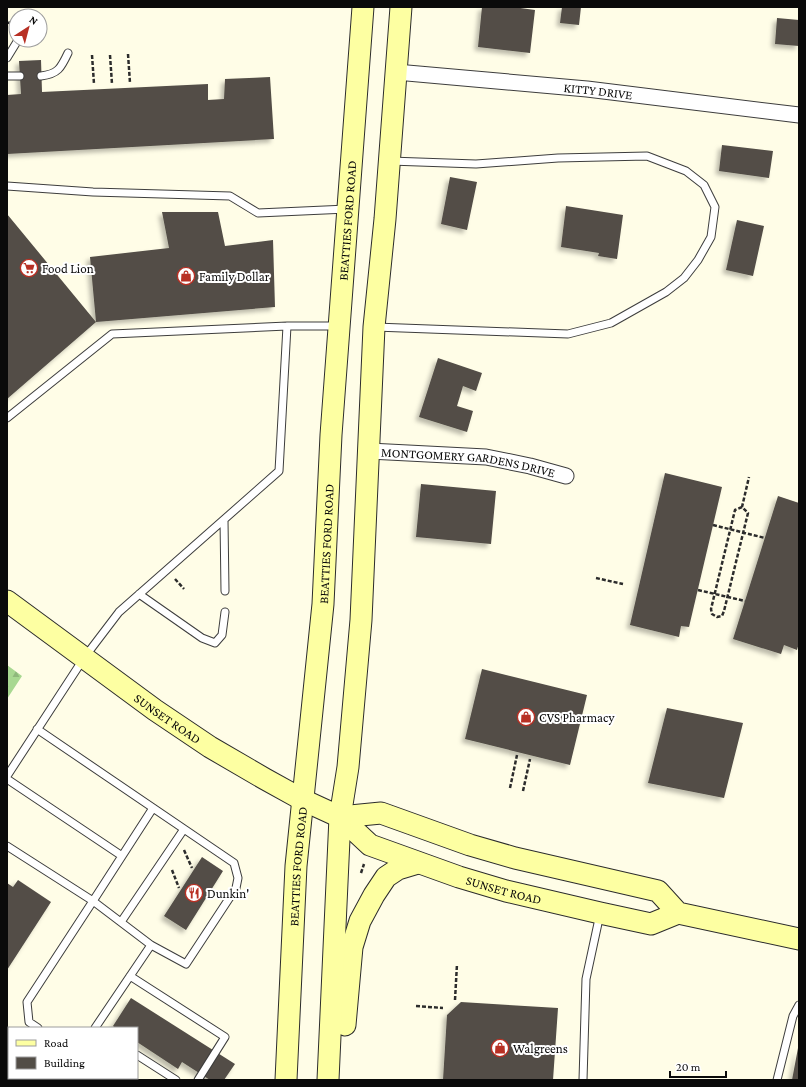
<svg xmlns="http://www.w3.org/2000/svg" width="806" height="1087" font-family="'Crimson Pro',serif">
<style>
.forest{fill:url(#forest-firs)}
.building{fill:#524d46;filter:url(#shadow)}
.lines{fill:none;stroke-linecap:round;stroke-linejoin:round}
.service-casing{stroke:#3d3d3d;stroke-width:9}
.minor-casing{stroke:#3d3d3d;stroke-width:17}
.secondary-casing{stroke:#2c2c2c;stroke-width:23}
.path{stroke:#2c2c2c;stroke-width:2.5;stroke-dasharray:4 2;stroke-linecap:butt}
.service{stroke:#fff;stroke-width:7}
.minor{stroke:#fff;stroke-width:15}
.secondary{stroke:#fdffa2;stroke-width:21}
.labels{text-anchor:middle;stroke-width:4;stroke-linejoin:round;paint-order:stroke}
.street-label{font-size:13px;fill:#0a0a0a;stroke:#fff}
.poi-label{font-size:13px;fill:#0a0a0a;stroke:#fff;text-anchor:start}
</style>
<defs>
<pattern id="forest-firs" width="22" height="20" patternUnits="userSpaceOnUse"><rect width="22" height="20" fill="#a8d891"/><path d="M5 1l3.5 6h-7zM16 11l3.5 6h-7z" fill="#8fb87c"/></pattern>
<filter id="shadow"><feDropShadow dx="-3.5" dy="3.5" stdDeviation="2" flood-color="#0004"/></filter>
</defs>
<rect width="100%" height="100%" fill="#fffde7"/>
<path class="forest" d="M7,665L22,676L7,699Z
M7,1058L9,1059V1078H42L45,1080H7Z"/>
<path class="building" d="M482,7H513L535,10L530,53L478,47Z
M562,7H581L579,25L560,23Z
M777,18L799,20V46L775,44Z
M41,60L42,92L208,84V100L224,99L225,79L270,77L274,139L7,154V95L21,94L19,61Z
M722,145L773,151L769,178L719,171Z
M450,177L477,182L467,230L441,224Z
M566,206L623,215L617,259L598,256L599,253L561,247Z
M162,212H218L225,246L273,240L275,307L96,322L90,257L169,248Z
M7,214L96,322L7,399Z
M737,220L764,226L753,276L726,270Z
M438,358L482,373L476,391L463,386L457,406L473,411L467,432L419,417Z
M665,473L722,487L689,627L681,626L679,637L630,625Z
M421,484L496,491L491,544L416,537Z
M778,496L799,503V643L797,650L784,645L781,654L733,639Z
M482,669L587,695L570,765L465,739Z
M667,708L743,723L724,798L648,783Z
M202,857L223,871L186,930L164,916Z
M18,880L51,902L7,970V883L13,887Z
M131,998L235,1064L224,1080H210L182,1062L178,1069L137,1042V1028H115L113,1026Z
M461,1002L558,1008L553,1080H443L447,1015Z
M798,1048L799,1080H792Z"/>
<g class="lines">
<defs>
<path id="service" d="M7,58L18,40
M7,76H20
M41,76C58,74 61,68 68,53
M7,186L93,192L230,196L258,213L347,209
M375,327L568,334L611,323L666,292L684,278L698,260L711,237L715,207L704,185L686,171L647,156L558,158L476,164L390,161
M7,418L112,334L287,326H337
M224,520L225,591
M139,594L202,638L215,643L222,635L225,612
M37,729L234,863L238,878L236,888L186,964L151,945L93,901L153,808
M7,776L84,658L119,612L279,471L287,326
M7,779L122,856
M7,846L93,901L27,1002L29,1022L38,1028
M121,922L184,829
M130,976L225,1037L198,1080
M95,1028L151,945
M137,1055L176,1080
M113,1078L115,1080
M583,1080L586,979L600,914
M777,1080L793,1016L799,1005"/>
<g id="minor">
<path id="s1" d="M396,72L587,89L799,115"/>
<path id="s2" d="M369,451L486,457L530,466L566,476"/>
</g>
<g id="secondary">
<path id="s3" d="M7,601L155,710L210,747L265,779L303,800L340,817L370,845L459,877L506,891L600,913L651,924L678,913"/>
<path d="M340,817L381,813L470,845L515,858L658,891L678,913L799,939"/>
<path d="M345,1025L352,947L360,921L374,895L386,877L398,869L418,863"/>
<path id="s4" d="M286,1080L296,866L323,604L331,435L363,7"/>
<path d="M328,1080L340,817L348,767L361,620L374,327L385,219L401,7"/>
</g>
</defs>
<use href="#service" class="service-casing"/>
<use href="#minor" class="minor-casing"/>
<use href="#secondary" class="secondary-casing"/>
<path class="path" d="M7,23L16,22
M128,54L130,83
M92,55L94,84
M110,55L112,84
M742,507L735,510L711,609L712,614L717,617L722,616L724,611L748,513L742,507L749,477
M713,525L765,538
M596,578L623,584
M175,579L184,589
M698,590L745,601
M510,788L517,755
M523,791L530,759
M184,850L192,868
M172,870L179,888
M361,873L364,864
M455,1000L457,964
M416,1006L443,1008"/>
<use href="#service" class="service"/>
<use href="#minor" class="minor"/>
<use href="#secondary" class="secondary"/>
</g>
<defs>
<symbol id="supermarket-ring" viewBox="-11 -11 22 22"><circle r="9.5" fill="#fff" stroke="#b83024" stroke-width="1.5"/><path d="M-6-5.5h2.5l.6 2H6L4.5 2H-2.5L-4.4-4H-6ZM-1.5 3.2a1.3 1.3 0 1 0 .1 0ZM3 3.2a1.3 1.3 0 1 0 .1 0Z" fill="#b83024"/></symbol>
<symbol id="shop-ring" viewBox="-11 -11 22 22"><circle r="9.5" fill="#fff" stroke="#b83024" stroke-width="1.5"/><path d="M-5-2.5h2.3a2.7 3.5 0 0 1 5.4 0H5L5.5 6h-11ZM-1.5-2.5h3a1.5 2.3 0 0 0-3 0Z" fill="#b83024"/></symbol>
<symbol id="restaurant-ring" viewBox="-11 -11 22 22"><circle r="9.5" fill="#fff" stroke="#b83024" stroke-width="1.5"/><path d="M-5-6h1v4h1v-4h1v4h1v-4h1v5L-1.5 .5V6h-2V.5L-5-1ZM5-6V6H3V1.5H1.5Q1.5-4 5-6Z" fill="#b83024"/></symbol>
</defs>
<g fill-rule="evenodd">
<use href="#supermarket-ring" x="19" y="258" width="20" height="20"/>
<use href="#shop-ring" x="176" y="266" width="20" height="20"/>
<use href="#shop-ring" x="516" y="707" width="20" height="20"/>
<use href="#restaurant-ring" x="184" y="883" width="20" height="20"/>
<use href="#shop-ring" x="490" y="1038" width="20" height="20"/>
</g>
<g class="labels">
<g class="street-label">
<text dy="5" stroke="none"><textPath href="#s1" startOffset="203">KITTY DRIVE</textPath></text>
<text dy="5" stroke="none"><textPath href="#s4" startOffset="862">BEATTIES FORD ROAD</textPath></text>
<text dy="5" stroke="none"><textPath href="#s2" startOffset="100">MONTGOMERY GARDENS DRIVE</textPath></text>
<text dy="5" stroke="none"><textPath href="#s4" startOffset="538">BEATTIES FORD ROAD</textPath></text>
<text dy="5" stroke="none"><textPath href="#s3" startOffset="199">SUNSET ROAD</textPath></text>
<text dy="5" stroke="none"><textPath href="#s4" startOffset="214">BEATTIES FORD ROAD</textPath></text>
<text dy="5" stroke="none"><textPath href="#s3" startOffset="580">SUNSET ROAD</textPath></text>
</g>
<g class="poi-label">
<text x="42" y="273">Food Lion</text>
<text x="199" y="281">Family Dollar</text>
<text x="539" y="722">CVS Pharmacy</text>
<text x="207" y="898">Dunkin'</text>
<text x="513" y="1053">Walgreens</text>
</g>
</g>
<rect width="806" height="1087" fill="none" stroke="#0a0a0a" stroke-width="16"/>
<rect x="8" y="1027" width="130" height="52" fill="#ffffff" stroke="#9d9d9d"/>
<rect x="16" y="1040" width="20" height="6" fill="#fdffa2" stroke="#9d9d9d"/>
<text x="44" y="1047" font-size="12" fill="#0a0a0a">Road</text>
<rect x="16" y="1057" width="20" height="12" fill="#524d46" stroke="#9d9d9d"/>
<text x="44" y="1067" font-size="12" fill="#0a0a0a">Building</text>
<g transform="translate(28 28) rotate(36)"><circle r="19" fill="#ffffff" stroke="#9d9d9d"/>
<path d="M0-3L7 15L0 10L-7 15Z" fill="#b83024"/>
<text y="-6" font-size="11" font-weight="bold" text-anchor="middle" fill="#0a0a0a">N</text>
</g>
<path d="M670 1071v6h56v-6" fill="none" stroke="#0a0a0a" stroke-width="2"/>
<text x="676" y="1071" font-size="12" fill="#0a0a0a" stroke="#ffffff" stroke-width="3" paint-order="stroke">20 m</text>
</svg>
